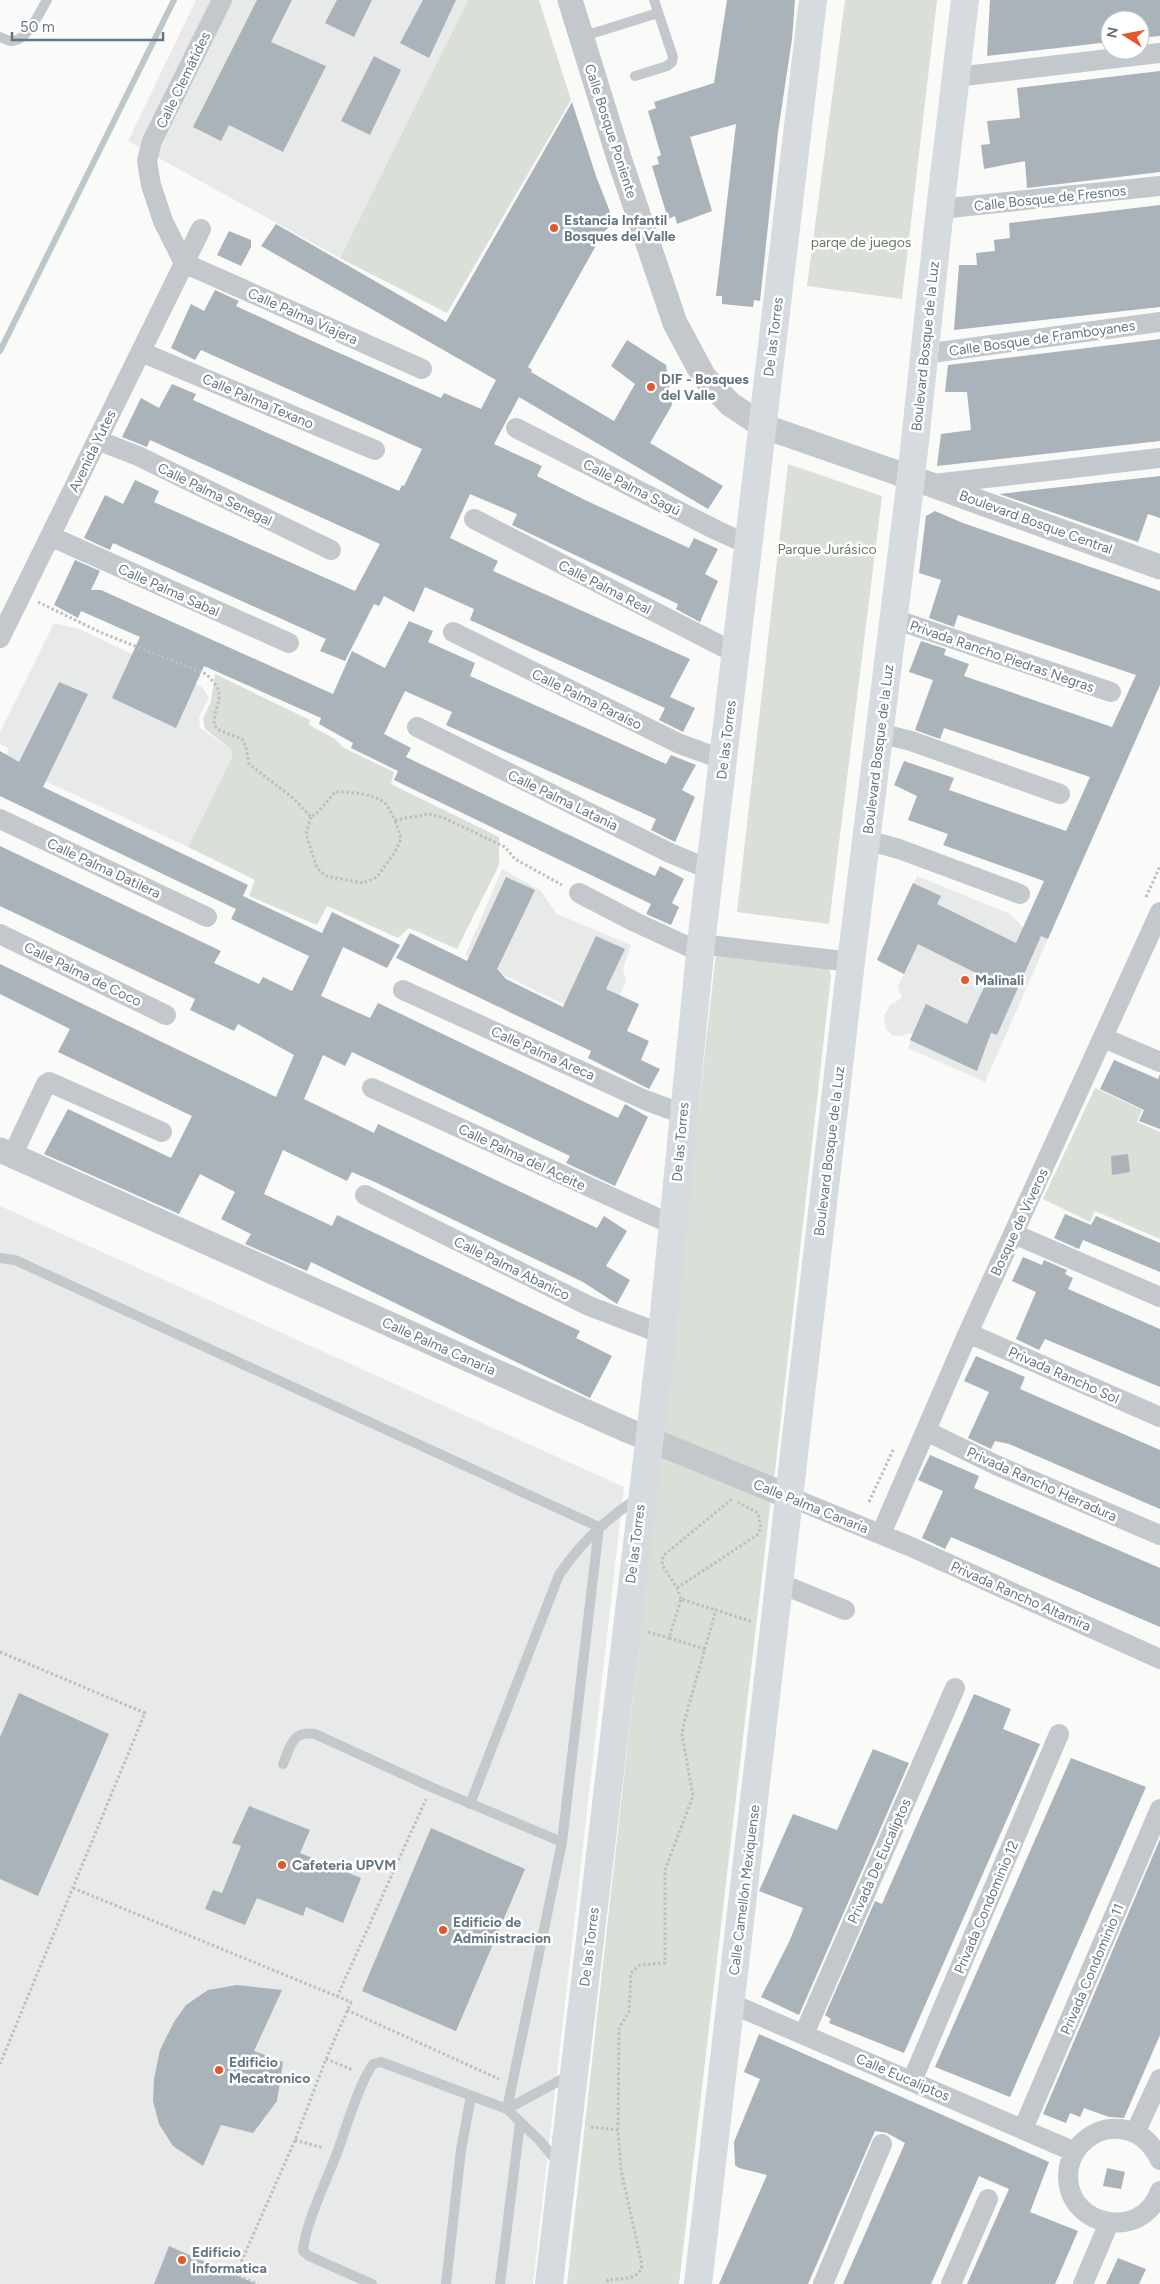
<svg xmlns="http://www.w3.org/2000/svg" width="1160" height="2284" font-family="Figtree,sans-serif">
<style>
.built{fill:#e8e9e9}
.green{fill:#dadfd7}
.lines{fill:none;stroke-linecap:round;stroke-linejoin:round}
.stream{stroke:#bbc7cb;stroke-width:6}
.building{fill:#aab3b9}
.path{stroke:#bbbfc2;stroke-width:3;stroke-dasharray:2.5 2.5;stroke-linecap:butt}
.service{stroke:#c3c8cc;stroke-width:10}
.minor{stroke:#c3c8cc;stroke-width:20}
.tertiary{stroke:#c3c8cc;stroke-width:25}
.secondary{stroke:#d6dbdf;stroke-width:28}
.poi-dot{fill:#e4572e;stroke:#fff;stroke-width:2}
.labels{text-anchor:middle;stroke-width:5;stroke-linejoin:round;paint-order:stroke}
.street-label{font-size:14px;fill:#657683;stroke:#fff}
.poi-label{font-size:14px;font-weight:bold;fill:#657683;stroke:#fff;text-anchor:start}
.park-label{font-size:14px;fill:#687a64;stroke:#fff}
</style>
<rect width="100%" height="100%" fill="#fafaf8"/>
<path class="built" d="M196,0H468L340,258L128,141Z
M54,623L79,629L202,687L209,698L199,717L200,728L231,749L232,757L188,847L45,781L6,757L9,748L0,744V732Z
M502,869L540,890L557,914L631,945L623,969L626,981L606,1025L465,956Z
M917,876L1010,914L1024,928L1048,939L985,1082L908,1048L913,1034L909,1033L902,1036H893L886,1029L884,1016L890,1005L902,998L898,986L904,974L877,960Z
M0,1206L624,1487L533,2284H0Z"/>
<path class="green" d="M468,0H539L571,100L447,313L340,258Z
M845,0H937L902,299L807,286Z
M788,464L882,496L829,924L737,912Z
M215,674L310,720L309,725L335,739L344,748L394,772L391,784L499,837V865L457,949L409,928L398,938L327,906L317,925L249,896L255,880L188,847L232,757L231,749L205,729L203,719L211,701Z
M716,954L828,967L831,976L774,1480L662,1432Z
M1095,1088L1142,1110L1137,1122L1160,1132V1239L1095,1211L1090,1222L1043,1199Z
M663,1454L771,1499L679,2284H567L660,1457Z"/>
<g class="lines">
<path class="stream" d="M0,351L174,0"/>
</g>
<path class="building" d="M257,0H292L271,42L326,66L283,152L229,125L221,141L193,127Z
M337,0H372L354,37L325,23Z
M423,0H456L429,58L400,43Z
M727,0H795L792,39L778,132L760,301L754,300L753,307L722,304V296H716L736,124L690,137L712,211L677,224L675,216L668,219L652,166L659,164L657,157L661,155L648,111L656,108L654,102L714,83Z
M990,0H1160V36L1140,38V20H1110V42L987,56Z
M374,56L401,70L370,135L341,121Z
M1160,71V172L1027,188L1025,161L984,169L981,145L990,144L987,121L1020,118L1017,88Z
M572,102L596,176L614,222L603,233L528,367L532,370L531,372L614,421L635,384L611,366L627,340L666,365L672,405L650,443L723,486L708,509L519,397L494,444L542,466L537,476L585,500L689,548L694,538L718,549L705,574L718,581L700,622L676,609L678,604L512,525L517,514L470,494L450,538L498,561L493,571L690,659L670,697L695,708L683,732L659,720L665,708L470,620L474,609L425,587L414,612L384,596L379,606L374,604L345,661L320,651L326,639L113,543L110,550L84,538L105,495L123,504L135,480L159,491L154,502L355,591L380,544L150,440L147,447L122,437L141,398L159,408L172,384L196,394L193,400L399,491L402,485L404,486L422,449L201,350L195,360L171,348L191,304L204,311L215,290L239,301L236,306L301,336L441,398L444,393L481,409L496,380L261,246L276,224L446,322Z
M1160,205V307L954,330L959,265H977L976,253L995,251L994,240L1010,238L1009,223Z
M229,231L251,240V247L241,266L217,255Z
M1160,339V441L937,466L941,434L971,430L967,392H945L948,365Z
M1160,476V518L1148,514L1138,542L999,494Z
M935,511L963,523L1160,591V685L1048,939L1041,936L997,1035L991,1033L977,1071L910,1040L926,1004L967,1024L988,979L918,944L904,974L877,960L913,883L941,896L937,904L1016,943L1044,881L943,845L948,834L908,820L917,796L894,785L904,761L954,778L949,790L1066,831L1090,777L944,728L940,739L915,730L933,680L909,672L921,641L946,649L944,655L969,664L964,676L1112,727L1136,675L958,615L954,627L929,618L941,580L919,573L926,516Z
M75,560L100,571L91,590H101L333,694L352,651L385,668L409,621L433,631L428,642L475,663L470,676L666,764L671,755L696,765L682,790L695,797L675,842L651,830L656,819L446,725L452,712L405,691L384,734L411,748L406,757L655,876L660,866L684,879L672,903L679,907L671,925L646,914L651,904L394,780L398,771L351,748L353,743L319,724L321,718L204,666L176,728L112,698L140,637L81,611L78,618L54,605Z
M59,682L88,694L43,787L248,885L243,896L322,933L332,912L400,945L387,968L343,947L321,996L370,1018L378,1003L618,1118L625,1104L648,1117L615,1186L566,1163L570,1156L352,1052L345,1066L323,1055L304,1099L374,1133L378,1124L597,1228L604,1216L627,1231L606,1266L630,1280L617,1304L583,1282L377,1183L352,1172L347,1181L283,1150L264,1194L332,1226L337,1215L580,1331L576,1338L612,1356L590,1398L311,1262L307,1271L245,1244L251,1234L221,1219L235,1192L200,1174L179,1214L44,1154L68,1109L171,1158L192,1116L58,1052L70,1029L0,994V964L276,1097L294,1055L238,1024L234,1031L190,1010L195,999L0,906V846L221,951L214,963L259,984L263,977L292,991L309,956L231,919L236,909L0,796V751L19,762Z
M506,877L535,890L497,969L506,979L563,1007L596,936L625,949L606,989L639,1004L627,1031L649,1041L641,1060L660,1069L649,1089L588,1058L591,1051L396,958L410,933L467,961Z
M1114,1060L1158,1079L1160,1074V1129L1139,1121L1144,1110L1100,1089Z
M1128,1154L1130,1172L1112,1175L1111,1156Z
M1065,1214L1091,1225L1096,1216L1160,1243V1272L1083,1240L1079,1249L1054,1238Z
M1023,1257L1042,1265L1044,1260L1067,1270L1065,1274L1073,1278L1068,1289L1160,1329V1387L1045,1339L1039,1350L1016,1339L1036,1292L1012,1281Z
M976,1356L1025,1377L1020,1389L1160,1450V1509L1009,1444L995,1441L991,1449L968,1438L989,1392L964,1381Z
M930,1455L979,1476L974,1488L1160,1568V1627L951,1537L945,1549L922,1538L943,1491L918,1480Z
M19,1693L109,1734L38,1896L0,1879V1737Z
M974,1694L1011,1709L1003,1729L1040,1744L904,2053L829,2023L831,2019L825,2015L875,1901L882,1904Z
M873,1749L909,1763L799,2015L761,1997L789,1942L803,1908L759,1891L793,1814L837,1830Z
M1071,1758L1146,1787L1010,2097L935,2067Z
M249,1806L310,1830L300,1853L361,1878L343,1923L306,1907L303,1916L257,1898L245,1925L205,1909L213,1890L222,1893L241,1846L232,1843Z
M431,1828L525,1869L456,2031L362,1991Z
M1160,1839V2035L1124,2118L1109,2117L1084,2108L1080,2117L1070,2113L1066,2123L1043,2114Z
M237,1985L282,1990L254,2051L283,2062L277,2101L253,2133L221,2125L203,2166L173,2146L159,2124L153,2101L154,2079L160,2050L174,2022L186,2005L208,1990Z
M759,2034L1049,2162L1030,2212L1078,2231L1055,2284H967L1009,2189L979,2176L931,2284H843L905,2143L887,2133L875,2131L808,2284H719L767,2175L739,2168L735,2165L734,2142L760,2079L744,2072Z
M1107,2168L1125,2172L1121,2189L1103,2186Z
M169,2246L256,2284H154Z
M1118,2258L1146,2269L1139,2284H1106Z"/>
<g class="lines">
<path class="path" d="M38,602L102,633L206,674C230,697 214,701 214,725L219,730L242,739L246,747L249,764L293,798L311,817L318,812L335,792C347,791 375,794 385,803C389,807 392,815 395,820L429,814L444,818L505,847L515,859L562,885
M311,817L306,834L317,868L326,876L363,883L377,877L395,852L401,839L395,820
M1146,897L1160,866
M869,1502L894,1448
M677,1588L757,1535L761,1528L758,1513L738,1502
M681,1599L677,1588L662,1565L663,1556L733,1498
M648,1632L669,1638
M705,1649L669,1638L681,1599L716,1610
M0,1652L145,1713L0,2064
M73,1888L351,2002L326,2059L295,2140L239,2267L236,2275L258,2284
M337,1997L426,1799
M347,2010L499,2079
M326,2059L353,2070
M591,2127L618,2130L621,2170L642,2265C640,2281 620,2278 608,2280L605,2284
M618,2130L619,2028L629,2012L631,1973L640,1965L665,1963V1870L693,1796L682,1735L684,1722L716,1610L753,1622
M295,2140L323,2148"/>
<path class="service" d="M0,37C3,38 8,41 11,41C27,42 40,11 47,0
M581,37L658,13
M635,76L667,66L672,62L673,57L654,0
M0,1258L15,1260L599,1527
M283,1764C291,1746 292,1730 315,1734L431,1787L562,1842
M470,1804L559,1575C580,1543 606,1519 638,1498
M507,2109L562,1842L599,1527
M507,2109L570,2075
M372,2284L309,2256L303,2251C304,2227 328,2177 337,2153C346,2128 359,2084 373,2064L381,2062L507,2109L540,2141L559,2164
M446,2284L461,2150L471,2096
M500,2284L520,2123"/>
<path class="minor" d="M222,0L152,141L147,161L151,185L163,221L184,263L422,369
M956,77L1160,53
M940,209L1160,186
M141,352L375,450
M924,354L1160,322
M516,428L716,530L749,545
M97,440L138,456L331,550
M934,484L1160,458
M474,519L737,654
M50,536L289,643
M894,619L1111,692
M453,632L680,744L724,760
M0,638L201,229
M417,727L670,853L711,870
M879,733L911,741L1060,794
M0,819L207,917
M866,840L899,849L1020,894
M579,893L635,922L700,952
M0,934L166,1015
M701,944L851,962
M403,990L645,1100L683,1114
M1104,1038L1160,1062
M372,1088L673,1225
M12,1156L46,1084L49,1082L162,1132
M365,1195L589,1306L662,1334
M1014,1234L1160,1297
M968,1333L1160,1417
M926,1431L996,1465L1160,1535
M790,1497L909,1546L1160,1659
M881,1534L968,1333L1160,912
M779,1583L845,1610
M730,2003L1075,2152
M804,2034L955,1688
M912,2081L1059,1734
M1023,2129L1160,1809
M1135,2133L1160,2079
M1160,2160C1152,2143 1139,2131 1120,2129C1104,2127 1090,2134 1080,2145C1072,2154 1068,2165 1068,2177C1069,2228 1143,2241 1160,2191
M823,2284L882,2144
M951,2284L988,2199
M1083,2284L1109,2223"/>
<path class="tertiary" d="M570,0L619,158L675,323L704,377L730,404L763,426L932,485L1160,567
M0,1150L629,1431L790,1497"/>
<path class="secondary" d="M549,2284L662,1334L701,944L813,0
M698,2284L851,962L911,478L940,209L965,0"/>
</g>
<g class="poi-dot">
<circle cx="554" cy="228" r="5"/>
<circle cx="651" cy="387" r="5"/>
<circle cx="965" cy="980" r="5"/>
<circle cx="282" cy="1865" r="5"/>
<circle cx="443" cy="1930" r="5"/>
<circle cx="219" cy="2070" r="5"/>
<circle cx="182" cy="2260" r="5"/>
</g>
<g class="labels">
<g class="street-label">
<text transform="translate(183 80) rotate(-64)" y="5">Calle Clemátides</text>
<text transform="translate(611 131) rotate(72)" y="5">Calle Bosque Poniente</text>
<text transform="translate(1050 198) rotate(-6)" y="5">Calle Bosque de Fresnos</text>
<text transform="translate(303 316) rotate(24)" y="5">Calle Palma Viajera</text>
<text transform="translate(773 337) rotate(-83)" y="5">De las Torres</text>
<text transform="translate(1042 338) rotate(-8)" y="5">Calle Bosque de Framboyanes</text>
<text transform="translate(925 346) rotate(-84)" y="5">Boulevard Bosque de la Luz</text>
<text transform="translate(258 401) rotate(23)" y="5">Calle Palma Texano</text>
<text transform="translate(92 451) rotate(-64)" y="5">Avenida Yutes</text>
<text transform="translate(632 487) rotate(27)" y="5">Calle Palma Sagú</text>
<text transform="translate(215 494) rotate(26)" y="5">Calle Palma Senegal</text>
<text transform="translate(1036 522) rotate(20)" y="5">Boulevard Bosque Central</text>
<text transform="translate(605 587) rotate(27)" y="5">Calle Palma Real</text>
<text transform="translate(169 590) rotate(24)" y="5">Calle Palma Sabal</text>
<text transform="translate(1002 656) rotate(19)" y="5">Privada Rancho Piedras Negras</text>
<text transform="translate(587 699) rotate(26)" y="5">Calle Palma Paraíso</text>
<text transform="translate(726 740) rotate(-83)" y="5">De las Torres</text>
<text transform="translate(878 749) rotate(-83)" y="5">Boulevard Bosque de la Luz</text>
<text transform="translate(563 800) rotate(26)" y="5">Calle Palma Latania</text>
<text transform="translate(104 868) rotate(25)" y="5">Calle Palma Datilera</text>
<text transform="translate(83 974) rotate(26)" y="5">Calle Palma de Coco</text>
<text transform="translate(543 1053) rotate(24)" y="5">Calle Palma Areca</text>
<text transform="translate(680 1142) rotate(-85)" y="5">De las Torres</text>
<text transform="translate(829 1151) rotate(-83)" y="5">Boulevard Bosque de la Luz</text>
<text transform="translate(522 1157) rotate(25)" y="5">Calle Palma del Aceite</text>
<text transform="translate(1019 1222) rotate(-65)" y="5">Bosque de Viveros</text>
<text transform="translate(512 1268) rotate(26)" y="5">Calle Palma Abanico</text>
<text transform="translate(439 1346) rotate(24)" y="5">Calle Palma Canaria</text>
<text transform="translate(1064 1375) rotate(24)" y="5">Privada Rancho Sol</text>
<text transform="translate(1042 1484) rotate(24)" y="5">Privada Rancho Herradura</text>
<text transform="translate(811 1506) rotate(22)" y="5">Calle Palma Canaria</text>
<text transform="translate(635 1544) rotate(-83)" y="5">De las Torres</text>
<text transform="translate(1021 1596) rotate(24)" y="5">Privada Rancho Altamira</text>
<text transform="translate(879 1861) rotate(-66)" y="5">Privada De Eucaliptos</text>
<text transform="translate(744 1890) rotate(-83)" y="5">Calle Camellón Mexiquense</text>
<text transform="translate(986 1907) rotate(-67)" y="5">Privada Condominio 12</text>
<text transform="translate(589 1947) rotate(-83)" y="5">De las Torres</text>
<text transform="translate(1092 1969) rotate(-67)" y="5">Privada Condominio 11</text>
<text transform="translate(903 2077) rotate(23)" y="5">Calle Eucaliptos</text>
</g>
<g class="poi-label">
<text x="564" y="225">Estancia Infantil<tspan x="564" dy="16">Bosques del Valle</tspan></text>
<text x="661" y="384">DIF - Bosques<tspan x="661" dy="16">del Valle</tspan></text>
<text x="975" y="985">Malinali</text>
<text x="292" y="1870">Cafeteria UPVM</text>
<text x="453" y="1927">Edificio de<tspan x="453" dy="16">Administracion</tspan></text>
<text x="229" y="2067">Edificio<tspan x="229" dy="16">Mecatronico</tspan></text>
<text x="192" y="2257">Edificio<tspan x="192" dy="16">Informatica</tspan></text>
</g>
<g class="park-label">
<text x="861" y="247">parqe de juegos</text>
<text x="827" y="554">Parque Jurásico</text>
</g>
</g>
<g transform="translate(1125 35) rotate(281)"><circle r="24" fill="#ffffff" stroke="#c1c8cd"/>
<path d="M0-4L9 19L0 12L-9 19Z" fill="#e4572e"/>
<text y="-8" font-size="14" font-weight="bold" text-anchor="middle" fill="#657683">N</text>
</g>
<path d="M12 32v8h151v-8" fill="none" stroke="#657683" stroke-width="2.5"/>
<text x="20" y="32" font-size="15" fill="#657683" stroke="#ffffff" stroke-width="4" paint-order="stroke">50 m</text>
</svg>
